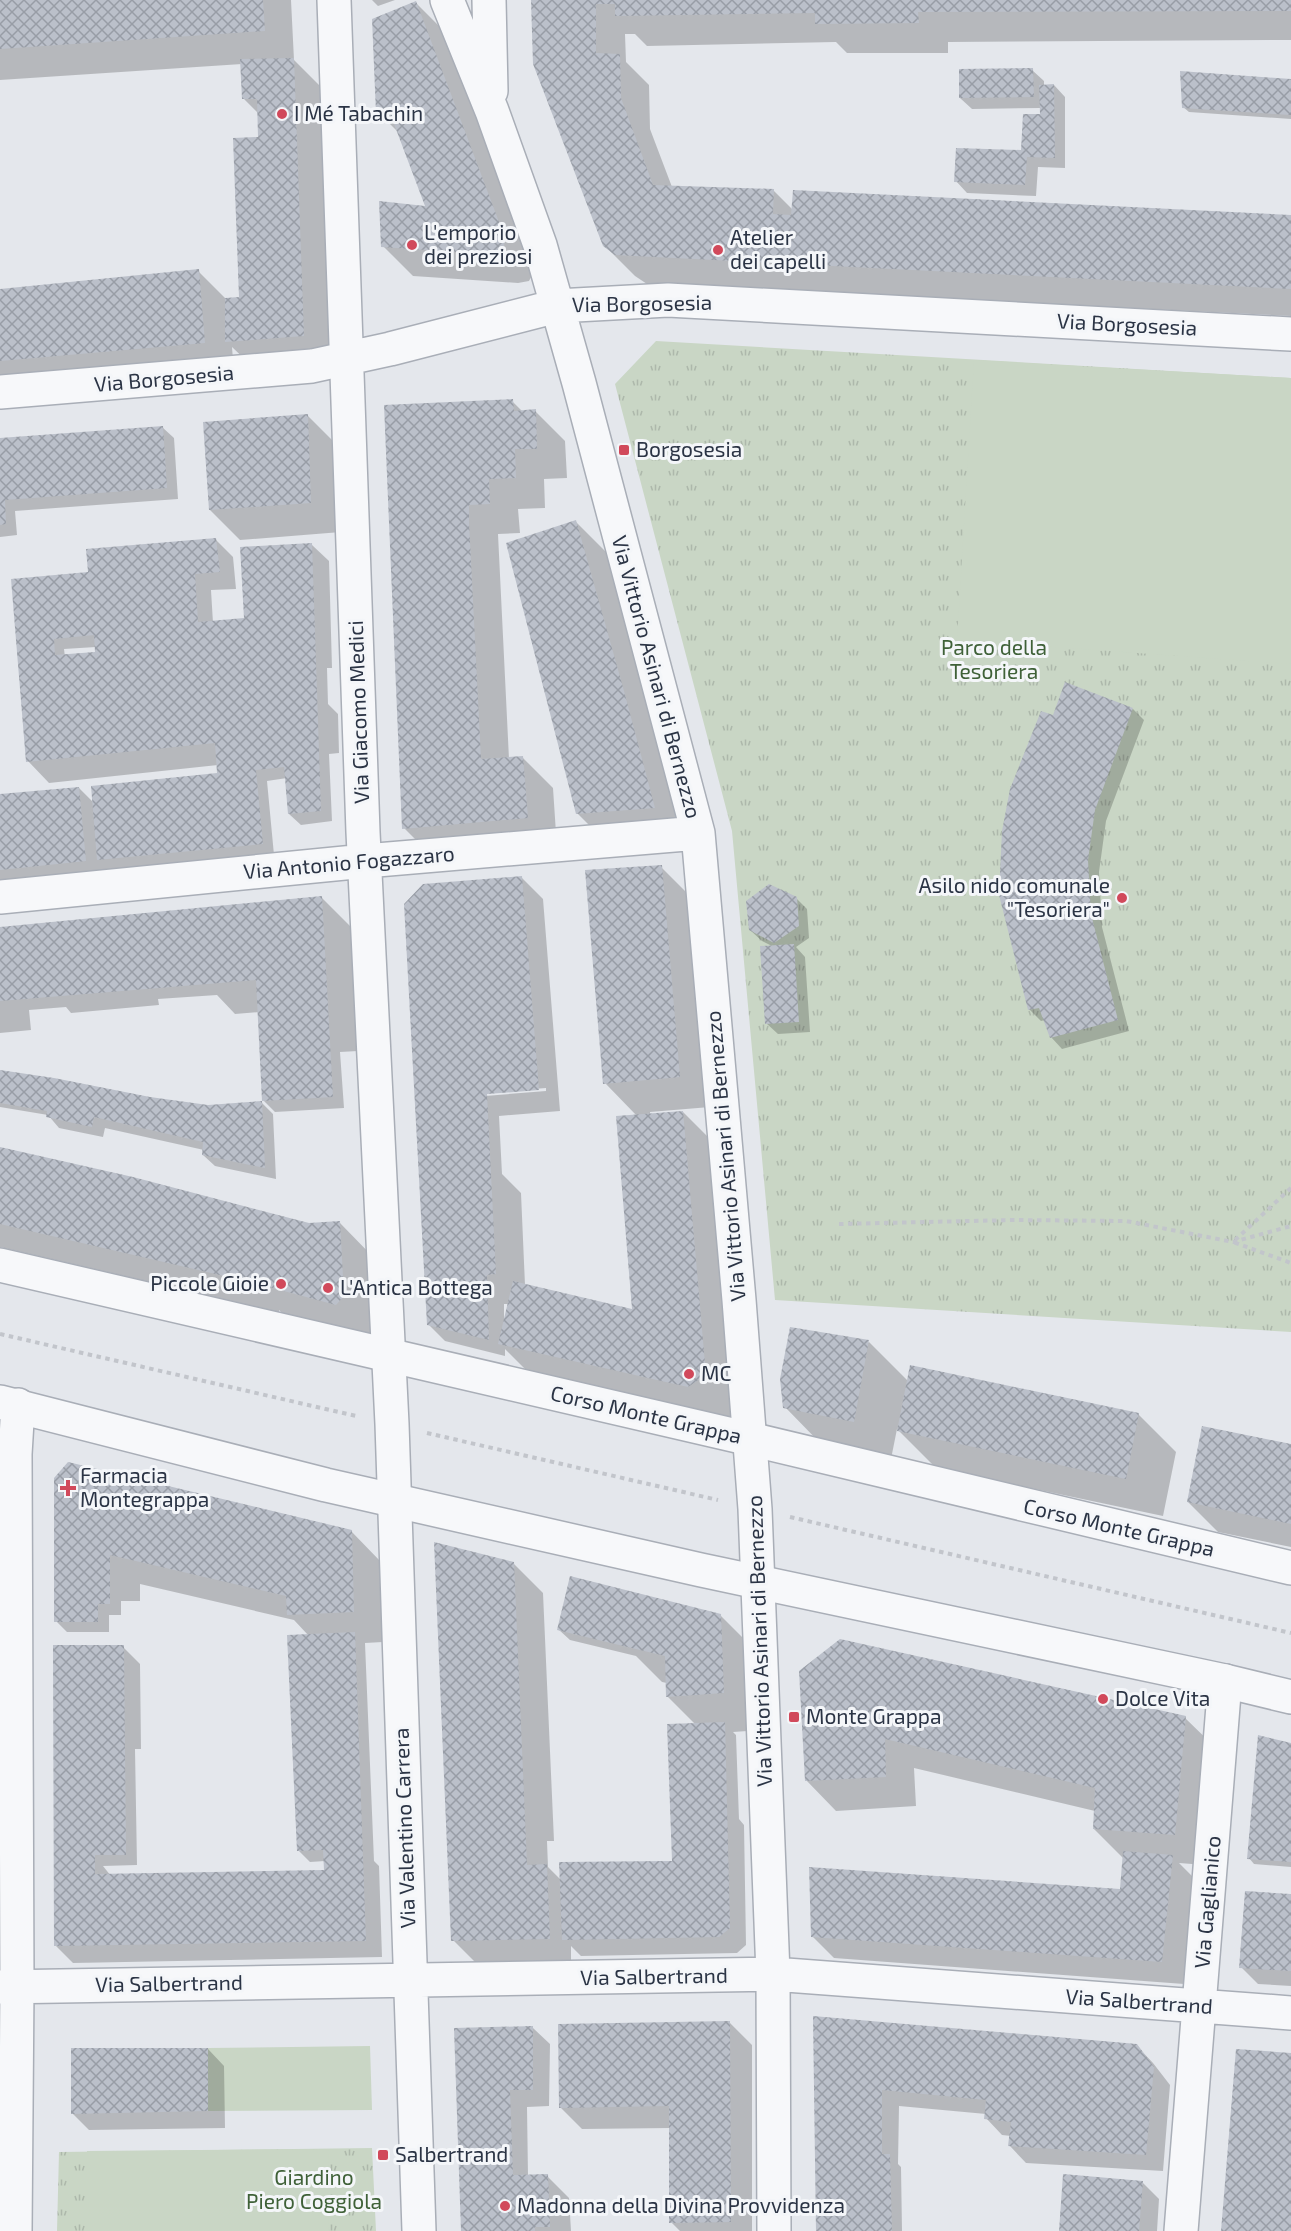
<svg xmlns="http://www.w3.org/2000/svg" width="1291" height="2231" font-family="'Exo 2',sans-serif">
<style>
.park{fill:url(#park-tufts)}
.pitch{fill:#c9d6c5}
.shadow{fill:#0003;fill-rule:evenodd}
.building{fill:url(#building-cross-hatch);fill-rule:evenodd}
.lines{fill:none;stroke-linecap:round;stroke-linejoin:round}
.minor-casing{stroke:#a9aeb7;stroke-width:36}
.tertiary-casing{stroke:#a9aeb7;stroke-width:36}
.path{stroke:#c2c5cb;stroke-width:4;stroke-dasharray:4.5 4.5;stroke-linecap:butt}
.minor{stroke:#f7f8fa;stroke-width:33}
.tertiary{stroke:#f7f8fa;stroke-width:33}
.poi-dot{fill:#d1495b;stroke:#f4f6f9;stroke-width:2}
.labels{text-anchor:middle;stroke-width:6;stroke-linejoin:round;paint-order:stroke}
.poi-label{font-size:21px;fill:#2b3445;stroke:#f4f6f9;text-anchor:start}
.street-label{font-size:21px;fill:#2b3445;stroke:#f4f6f9}
.park-label{font-size:21px;fill:#3f6138;stroke:#f4f6f9}
</style>
<defs>
<pattern id="park-tufts" width="24" height="20" patternUnits="userSpaceOnUse" patternTransform="scale(1.5)"><rect width="24" height="20" fill="#c9d6c5"/><path d="M3 7l-1-3M5 7V3M7 7l1-3M15 17l-1-3M17 17v-4M19 17l1-3" fill="none" stroke="#adb8ab"/></pattern>
<pattern id="building-cross-hatch" width="8" height="8" patternUnits="userSpaceOnUse" patternTransform="scale(1.5)"><rect width="8" height="8" fill="#bbc0ca"/><path d="M0 0l8 8M0 8l8-8" fill="none" stroke="#989da6"/></pattern>
</defs>
<rect width="100%" height="100%" fill="#e4e7ec"/>
<path class="park" d="M656,341L1291,378V1332L775,1300L732,831L615,384Z
M372,2148L376,2231H57L59,2152Z"/>
<path class="pitch" d="M974,360L1291,378V664L957,640Z
M370,2046L372,2110L208,2111V2048Z
M328,2149L329,2231H87V2151Z"/>
<path class="shadow" d="M0,0H291L294,60L324,90L333,365L257,371L232,347L234,373L0,393V290L198,271L226,299L240,298L259,138V114L244,99L242,64L0,80Z
M372,0H395L378,6Z
M533,0H1291V40L948,42V53H847L836,42L647,46L635,34H625L626,62L649,85L650,129L672,187L773,190L793,210L1291,216V316L647,284L635,276L604,245Z
M416,3L446,33L535,269L529,281L518,283L413,276L383,246L427,208L399,133L378,112Z
M1032,70L1044,81V86L1054,85L1065,97V168L1038,167L1036,196L967,193L956,181L1023,151L1041,115V108L972,109L960,98Z
M1291,80V119L1189,112L1183,107Z
M512,401L523,412L535,411L565,441L567,478L544,479L545,508L518,509L520,533L498,534L509,759L523,758L553,788L557,848L434,858L404,828L386,407Z
M307,415L337,445L341,532L240,540L210,510Z
M162,427L174,438L178,499L15,511L17,535L0,537V439Z
M576,522L606,552L684,838L608,844L578,814Z
M216,540L233,557L236,589L211,590L213,623L246,620L312,545L329,561L332,668H327L328,704L338,714L339,753L329,754L332,821L301,825L289,814L287,778L267,781L274,855L0,902V796L79,788L94,803L219,778L218,765L49,783L28,761L20,657L90,573ZM96,647L100,655L65,657L64,649Z
M1133,709L1144,720L1106,821L1099,872L1102,927L1129,1031L1062,1049L1051,1037L1045,1020L1041,1021L1029,1009L1054,717Z
M661,867L691,897L710,1107L650,1112V1115L683,1112L713,1142L728,1322L736,1330L743,1412L727,1424L604,1396L596,1389L530,1374L505,1349V1356L445,1341L428,1324L405,905L424,885L521,877L543,899L560,1111L499,1116L502,1174L521,1193L525,1285L634,1311L618,1118L637,1116L605,1083L586,872ZM546,1088V1091L435,1100V1097ZM504,1304H509L505,1320L504,1319Z
M322,898L352,928L358,1051L340,1052L344,1108L275,1112L264,1101L260,1012L235,1014L217,995L158,999L159,1005L71,1013L66,1007L29,1010L31,1030L0,1033V928Z
M796,898L807,909L809,938L796,947L805,957L810,1032L778,1034L766,1023L772,946L762,941L750,930Z
M0,1072L150,1099L208,1107L262,1103L273,1114L276,1179L215,1166L203,1155L204,1150L105,1128L103,1137L59,1128L48,1115L0,1107Z
M0,1148L309,1225L340,1223L377,1261L374,1342L289,1320L279,1310V1312L0,1247Z
M869,1342L908,1381L1138,1414L1176,1452L1163,1516L936,1468L897,1429L891,1459L822,1445L785,1407Z
M1291,1446V1547L1218,1532L1188,1502Z
M56,1478L351,1531L381,1562L383,1642L365,1643L374,1861L379,1866L382,1957L73,1963L56,1946L123,1647L140,1664L141,1749H135L137,1865L103,1866L111,1876L326,1872L325,1861L310,1862L298,1850L308,1635L294,1620L140,1584V1601H121V1615H109V1632H67L56,1621Z
M513,1563L543,1593L554,1841H547L548,1867L562,1881L673,1862L695,1724L667,1696V1683L662,1682L636,1656L570,1640L558,1629L720,1615L758,1653L762,1730L733,1732L736,1735L739,1819L744,1825L746,1945L737,1953L581,1956L571,1946V1960L475,1962L453,1940Z
M801,1672L1185,1718L1216,1748L1205,1865L1179,1863L1194,1878L1184,1984L834,1958L812,1936L1122,1890L1124,1859L1094,1829L1095,1811L914,1768L916,1806L836,1811L806,1780Z
M1291,1745V1867L1254,1864L1249,1858Z
M1291,1895V1986L1258,1984L1241,1967Z
M815,2018L1136,2045L1153,2063L1170,2085L1163,2171L1026,2163L1010,2146L1011,2136L1002,2135L986,2118V2114L899,2106L898,2164L901,2167L902,2231H818Z
M730,2023L752,2045V2231H680L671,2222V2128L582,2129L560,2107Z
M533,2028L550,2044L549,2106L527,2107L528,2176H547L569,2198L571,2231H462L455,2029Z
M208,2049L224,2066L225,2128L89,2130L72,2113Z
M1142,2182L1159,2199L1157,2231H1060Z"/>
<path class="building" d="M0,0H263L265,31L0,49Z
M531,0H1291V11L918,12L919,23L815,24V13L615,16V4H596V53L620,54L621,98L653,185L774,189L773,214L791,215L793,190L1291,215V289L615,255L603,246L533,64Z
M416,1L505,238L504,246L498,252L487,254L381,247L379,201L425,206L388,108L376,113L372,19Z
M294,58L304,336L225,342V298L239,297L233,138L258,137L257,99H242L240,59Z
M1033,68L1034,97L959,98V69Z
M1180,71L1291,79V115L1182,108Z
M1054,84L1055,158L1027,157L1025,185L954,182L956,148L1021,150L1023,114H1040L1039,85Z
M199,269L205,343L0,361V289Z
M513,399L514,411L536,409L537,449H515L516,478L489,479L490,504L469,505V522L481,759L523,756L528,818L402,829L384,405Z
M308,414L311,503L209,510L203,422Z
M163,426L167,488L5,500L6,524L0,525V438Z
M576,520L624,691L655,808L576,814L506,543Z
M216,538L220,572L195,574L198,622L244,618L240,547L312,543L321,811L288,814L284,767L256,770L263,844L97,860L91,786L217,773L215,743L26,762L11,579L88,572L86,549ZM94,635L95,652L55,655L54,639Z
M1065,682L1133,708L1095,810L1088,860L1091,914L1118,1020L1050,1038L1039,1008L1028,1010L999,895L1002,831L1010,789L1041,711L1053,715Z
M79,787L86,861L0,870V794Z
M662,865L680,1077L603,1084L585,870Z
M522,876L539,1090L487,1094L496,1274L487,1275L489,1340L427,1325L404,904L423,884Z
M769,884L797,897L799,926L774,943L749,930L746,901Z
M322,896L333,1097L262,1101L256,980L0,1001V927Z
M794,944L799,1022L765,1024L760,946Z
M0,1070L54,1078L150,1097L208,1105L262,1101L265,1168L202,1155L203,1142L94,1117L92,1127L46,1117L47,1111L0,1103Z
M683,1111L706,1375L688,1387L498,1344L513,1281L632,1309L616,1116Z
M0,1147L133,1177L309,1223L340,1221L344,1296L336,1305L250,1282L0,1224Z
M790,1327L869,1340L854,1422L783,1408L780,1379Z
M910,1365L1139,1413L1126,1479L897,1431Z
M1202,1426L1291,1444V1524L1187,1502Z
M68,1462L352,1530L354,1612L287,1615L286,1596L110,1555V1604H98V1622H54V1478Z
M434,1542L514,1562L527,1865L547,1864L550,1939L451,1941Z
M570,1576L721,1614L724,1693L666,1697L665,1656L557,1630Z
M355,1632L366,1941L54,1946L53,1645H124L126,1855H95V1874L324,1870L323,1850L297,1851L287,1635Z
M840,1639L1186,1716L1175,1835L1093,1829L1095,1788L885,1739L886,1777L805,1781L799,1671Z
M725,1722L730,1928L719,1937L562,1940L559,1862L672,1861L667,1724Z
M1258,1735L1291,1743V1862L1247,1859Z
M1123,1851L1173,1855L1162,1962L811,1937L809,1867L1120,1889Z
M1245,1891L1291,1894V1971L1239,1968Z
M813,2016L1137,2044L1154,2067L1146,2155L1008,2146L1011,2122L984,2119L986,2100L882,2090V2154H890L892,2231H816Z
M730,2021L731,2222L669,2223V2106L559,2108L558,2024Z
M533,2026V2090H510L513,2175L548,2174L550,2227H535V2231H461L454,2028Z
M71,2048H208V2111L71,2114Z
M1236,2049L1291,2053V2231H1221Z
M1063,2174L1143,2181L1139,2231H1059Z"/>
<g class="lines">
<defs>
<path id="minor" d="M334,0L363,832L392,1424L419,2231
M447,0L492,111L540,245L579,383L698,833L739,1300L755,1509L773,1974L774,2231
M489,0L491,91
M0,392L312,366L390,349L557,306L668,300L1291,334
M0,897L365,861L698,833
M0,1987L773,1974L1291,2013
M15,2231L17,1986L15,1454L18,1405
M1181,2231L1225,1681"/>
<path id="tertiary" d="M0,1265L750,1439L1291,1568
M0,1402L326,1485L701,1570L1225,1681L1291,1697"/>
</defs>
<use href="#minor" class="minor-casing"/>
<use href="#tertiary" class="tertiary-casing"/>
<path class="path" d="M1291,1188L1233,1242L1291,1263
M839,1224L1013,1220L1126,1221L1233,1242L1291,1226
M0,1334L356,1416
M427,1433L718,1500
M790,1517L1291,1633"/>
<use href="#minor" class="minor"/>
<use href="#tertiary" class="tertiary"/>
</g>
<g class="poi-dot">
<circle cx="282" cy="114" r="6"/>
<circle cx="412" cy="245" r="6"/>
<circle cx="718" cy="250" r="6"/>
<rect x="618" y="444" width="12" height="12" rx="3"/>
<circle cx="1122" cy="898" r="6"/>
<circle cx="281" cy="1284" r="6"/>
<circle cx="328" cy="1288" r="6"/>
<circle cx="689" cy="1374" r="6"/>
<path d="M65 1479h6v6h6v6h-6v6h-6v-6h-6v-6h6z"/>
<circle cx="1103" cy="1699" r="6"/>
<rect x="788" y="1711" width="12" height="12" rx="3"/>
<rect x="377" y="2149" width="12" height="12" rx="3"/>
<circle cx="505" cy="2206" r="6"/>
</g>
<g class="labels">
<g class="poi-label">
<text x="294" y="121">I Mé Tabachin</text>
<text x="424" y="240">L'emporio<tspan x="424" dy="24">dei preziosi</tspan></text>
<text x="730" y="245">Atelier<tspan x="730" dy="24">dei capelli</tspan></text>
<text x="636" y="457">Borgosesia</text>
<text x="1110" y="893" text-anchor="end">Asilo nido comunale<tspan x="1110" dy="24">"Tesoriera"</tspan></text>
<text x="269" y="1291" text-anchor="end">Piccole Gioie</text>
<text x="340" y="1295">L'Antica Bottega</text>
<text x="701" y="1381">MC</text>
<text x="80" y="1483">Farmacia<tspan x="80" dy="24">Montegrappa</tspan></text>
<text x="1115" y="1706">Dolce Vita</text>
<text x="806" y="1724">Monte Grappa</text>
<text x="395" y="2162">Salbertrand</text>
<text x="517" y="2213">Madonna della Divina Provvidenza</text>
</g>
<g class="street-label">
<text transform="translate(642 304) rotate(-1)" y="7">Via Borgosesia</text>
<text transform="translate(1127 325) rotate(3)" y="7">Via Borgosesia</text>
<text transform="translate(164 379) rotate(-5)" y="7">Via Borgosesia</text>
<text transform="translate(656 677) rotate(75)" y="7">Via Vittorio Asinari di Bernezzo</text>
<text transform="translate(359 712) rotate(-92)" y="7">Via Giacomo Medici</text>
<text transform="translate(349 863) rotate(-5)" y="7">Via Antonio Fogazzaro</text>
<text transform="translate(726 1156) rotate(-95)" y="7">Via Vittorio Asinari di Bernezzo</text>
<text transform="translate(646 1415) rotate(13)" y="7">Corso Monte Grappa</text>
<text transform="translate(1119 1528) rotate(13)" y="7">Corso Monte Grappa</text>
<text transform="translate(760 1641) rotate(-92)" y="7">Via Vittorio Asinari di Bernezzo</text>
<text transform="translate(405 1828) rotate(-92)" y="7">Via Valentino Carrera</text>
<text transform="translate(1208 1902) rotate(-85)" y="7">Via Gaglianico</text>
<text transform="translate(654 1977) rotate(-1)" y="7">Via Salbertrand</text>
<text transform="translate(169 1984) rotate(-1)" y="7">Via Salbertrand</text>
<text transform="translate(1139 2002) rotate(4)" y="7">Via Salbertrand</text>
</g>
<g class="park-label">
<text x="994" y="655">Parco della<tspan x="994" dy="24">Tesoriera</tspan></text>
<text x="314" y="2185">Giardino<tspan x="314" dy="24">Piero Coggiola</tspan></text>
</g>
</g>
</svg>
